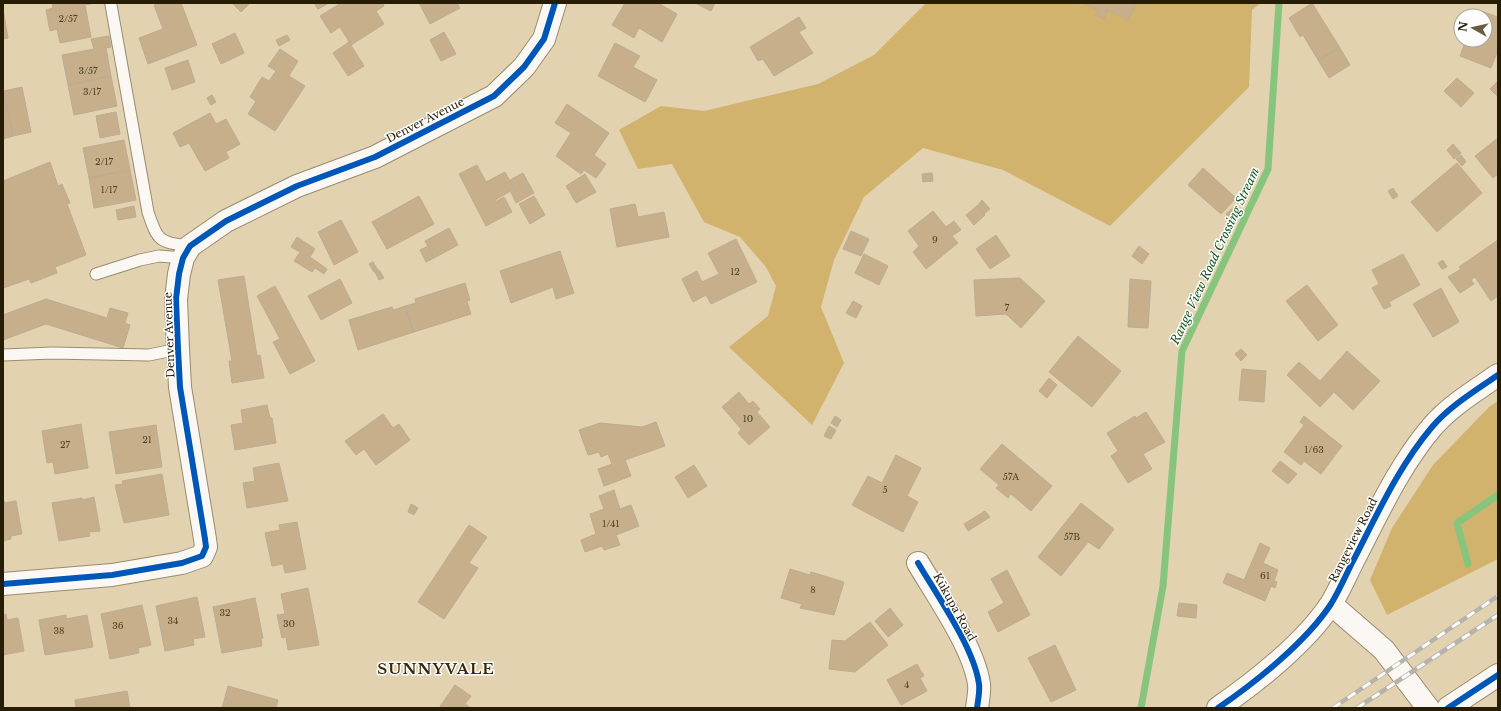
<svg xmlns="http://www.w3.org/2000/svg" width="1501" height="711" font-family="'Libre Baskerville',serif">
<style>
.forest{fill:#d1b36d}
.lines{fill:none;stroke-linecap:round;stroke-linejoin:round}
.stream{stroke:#87c57d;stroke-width:7}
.building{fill:#c7af8b;stroke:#bcac93}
.lane-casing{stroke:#988c71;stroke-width:13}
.street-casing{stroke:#988c71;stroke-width:24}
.lane{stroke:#fbf8f3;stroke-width:11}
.street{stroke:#fbf8f3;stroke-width:22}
.rail-casing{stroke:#b7b3ab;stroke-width:4.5}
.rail{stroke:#fdfdfd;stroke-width:3;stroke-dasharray:9;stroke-linecap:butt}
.cycleway-casing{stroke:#fdfdfd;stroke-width:8}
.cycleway{stroke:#0057b8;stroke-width:6}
.labels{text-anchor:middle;stroke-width:3;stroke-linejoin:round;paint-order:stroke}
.number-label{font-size:9px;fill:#4f4126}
.street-label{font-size:11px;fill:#271c04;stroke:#fdfdfd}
.water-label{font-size:12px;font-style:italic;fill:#14571d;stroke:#fdfdfd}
.district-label{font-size:15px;font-weight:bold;letter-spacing:1px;fill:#372a0a;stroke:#fdfdfd}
</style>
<rect width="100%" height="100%" fill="#e2d2b0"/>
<path class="forest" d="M926,3H1261L1252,10L1249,87L1110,226L1003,170L923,148L864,197L834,260L821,307L844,363L812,425L729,347L768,316L776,286L766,267L740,237L704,222L672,164L638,169L619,130L661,106L704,111L818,84L874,55Z
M1498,401V559L1387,615L1370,580L1392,528L1433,465L1489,407Z"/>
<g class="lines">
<path class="stream" d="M1468,564L1457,523L1498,495
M1141,708L1163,586L1182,351L1268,169L1279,3"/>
</g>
<path class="building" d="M52,3H95L85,5L91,37L60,43L57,29L50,31L46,10L53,8Z
M160,3H181L197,45L148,64L139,38L163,29L154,5Z
M232,3H250L241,12Z
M314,3H329L318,9Z
M341,3H383L384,6L376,11L384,24L351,45L340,27L331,33L320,16Z
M419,3H457L460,8L430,24Z
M625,3H658L677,14L662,42L639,28L634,38L612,25Z
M695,3H715L711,11Z
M1083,3H1137L1128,20L1108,10L1104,19L1096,15L1098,10Z
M1312,3L1340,48L1318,60L1303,35L1300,37L1289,18Z
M3,9L8,38L3,39Z
M1478,10L1498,17V50L1491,68L1460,56L1466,40H1485V16H1476Z
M799,17L806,28L799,32L813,53L774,76L763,59L758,61L750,47Z
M444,32L456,54L441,61L430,40Z
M235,33L244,53L221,64L212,44Z
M287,35L290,40L279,46L276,40Z
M109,36L111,47L106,48L111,76L68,85L62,55L94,49L91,39Z
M349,42L364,66L348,76L333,53Z
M615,43L640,56L633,67L657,80L645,102L598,76Z
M1340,48L1350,65L1329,78L1318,60Z
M280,49L298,61L289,76L305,86L275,131L248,114L256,101L250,97L262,77L269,81L276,71L268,66Z
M188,60L195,82L172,90L165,68Z
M111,76L117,106L74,115L68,85Z
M1457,78L1474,93L1461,107L1444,91Z
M1498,81V97L1490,89Z
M22,87L31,132L13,136L4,91Z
M3,91L13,136L3,139Z
M212,95L216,102L211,105L207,98Z
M567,104L609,133L594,155L606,164L596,178L584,170L581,174L556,156L571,133L555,123Z
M116,112L120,134L100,138L96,116Z
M210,113L216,124L226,119L240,144L226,152L229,158L205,171L189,143L180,147L173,133Z
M1498,138V174L1493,178L1475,156Z
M124,140L130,170L89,178L83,148Z
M1453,144L1461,153L1454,159L1447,150Z
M1461,155L1466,162L1462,166L1456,159Z
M50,162L58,186L62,184L70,203L67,204L86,255L55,267L57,273L31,283L29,279L3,288V181Z
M1457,163L1482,193L1437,232L1411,202Z
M477,165L486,182L505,172L514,189L495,200V202L504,197L512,212L486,226L459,174Z
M1203,168L1236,198L1221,214L1188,185Z
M130,170L136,200L94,208L89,178Z
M523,173L534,193L516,203L511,192L515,190L510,180Z
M932,173L933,181L923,182L922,174Z
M585,174L596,192L576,203L566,186Z
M1393,188L1398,196L1393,199L1388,191Z
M419,196L434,224L387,249L372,222Z
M534,196L545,215L530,224L519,204Z
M982,200L990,209L984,214L977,206Z
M635,204L638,217L664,212L669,237L617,247L610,209Z
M134,206L136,217L118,220L116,210Z
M977,206L985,215L974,225L966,215Z
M1234,207L1240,213L1231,220L1226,214Z
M933,211L946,227L954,221L961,230L952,236L958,243L926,269L913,252L919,246L908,231Z
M341,220L358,252L334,265L318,232Z
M449,228L458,245L434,258L425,241Z
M851,231L869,239L861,256L843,249Z
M996,235L1010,256L990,269L976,249Z
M297,237L315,249L310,257L327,269L324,274L315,268L312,272L294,261L300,252L291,247Z
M736,239L757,282L711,304L706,295L693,302L682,279L697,271L702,282L719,274L708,253Z
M1498,240V296L1491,301L1475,277L1471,280L1474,284L1460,293L1448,277L1461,269L1459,267Z
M428,246L434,258L426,262L420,250Z
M1139,246L1149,254L1142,264L1132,256Z
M560,251L574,293L556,299L553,287L511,303L500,271Z
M864,254L888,266L879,285L855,273Z
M1403,254L1420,285L1389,302L1391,306L1384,309L1372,288L1379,284L1372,270Z
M1443,260L1447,267L1442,269L1438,263Z
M373,262L378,270L374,272L369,264Z
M379,270L384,278L379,280L375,272Z
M244,276L257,356L260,355L264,378L232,383L229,361H232L218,280Z
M1020,278L1045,301L1021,328L1006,314L976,316L974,280Z
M340,279L352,303L321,320L308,296Z
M1130,279L1151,281L1148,328L1128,327Z
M465,283L470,300L467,301L471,314L414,332L405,306L416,303L415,299Z
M1307,285L1338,325L1318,341L1286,301Z
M275,286L315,361L290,374L273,342L280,339L257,296Z
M1441,288L1459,322L1433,337L1413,304Z
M46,299L107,318L110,308L128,313L125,323L130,325L123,348L46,324L3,340V315Z
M853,301L862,306L856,318L846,313Z
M405,306L414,332L358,350L349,320L392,307L394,310Z
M1078,336L1121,371L1092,407L1049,372Z
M1241,349L1247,355L1241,361L1235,354Z
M1347,351L1380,381L1353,410L1334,392L1320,407L1287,375L1299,362L1320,381Z
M1242,369L1266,371L1264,402L1239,400Z
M1049,378L1057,385L1047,398L1039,391Z
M739,392L749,404L753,401L760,409L757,412L770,427L749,445L738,433L741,429L722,407Z
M267,405L270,418H272L276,443L235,450L231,425L243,423L241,410Z
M1146,412L1165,442L1143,454L1152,469L1128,483L1111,456L1118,451L1107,433L1135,416L1136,418Z
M383,414L393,428L399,424L410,440L376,465L364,449L356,455L345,441Z
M835,416L841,420L837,427L831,423Z
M1304,416L1342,446L1321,474L1304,461L1301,465L1284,452L1304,425L1300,422Z
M656,422L665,446L625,460L631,476L604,486L598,469L612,464L608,454L601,457L599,452L588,455L579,430L600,423L642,427Z
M81,424L88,468L55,474L53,462L47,463L42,431Z
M156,425L162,467L116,474L109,432Z
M829,426L836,430L831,439L824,436Z
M1002,444L1052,486L1031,511L1011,494L1008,498L996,488L999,485L980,469Z
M896,455L921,468L907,496L918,502L903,532L852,505L868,476L882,483Z
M1280,461L1297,474L1288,484L1272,471Z
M279,463L288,501L247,508L243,483L255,481L253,468Z
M694,465L707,486L688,498L675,477Z
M162,474L169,515L124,523L115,485L123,484L122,481Z
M614,490L620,509L631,505L639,526L616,535L620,545L604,550L602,546L585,552L581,540L596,534L590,514L604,509L599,496Z
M94,497L100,531L89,532L90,536L59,541L52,503L82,498V500Z
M4,501V503L16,501L22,534L11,536V539L3,541Z
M1081,503L1114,529L1099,549L1088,542L1061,576L1038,557Z
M411,504L418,508L414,515L408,512Z
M985,511L990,517L968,531L964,524Z
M297,522L306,569L285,573L283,564L272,566L265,533L280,530L279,525Z
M469,525L487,537L469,563L478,568L444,619L418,602Z
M1260,543L1270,548L1263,563L1278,570L1274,581L1277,582L1275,588L1271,586L1265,601L1223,583L1227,573L1244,580Z
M790,569L810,575L811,572L844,582L834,615L800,608L802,604L781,598Z
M1007,570L1030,615L998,632L988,612L1004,603L991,579Z
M308,588L319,645L288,650L286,637L282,638L277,615L285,614L281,594Z
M197,597L205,637L193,639L194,645L165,651L156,606Z
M255,598L263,638L261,639L262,646L222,653L213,607Z
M1179,603L1197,605L1196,618L1177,616Z
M142,605L151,645L138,648L139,653L110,659L101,614Z
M890,608L903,625L888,637L875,621Z
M6,614L7,620L18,618L24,651L3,655V615Z
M66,615V619L87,615L93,647L45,655L39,620Z
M870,622L888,645L855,672L829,669L832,640L845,641Z
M1055,645L1076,690L1051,702L1028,658Z
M917,664L924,676L920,678L927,691L901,705L887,680Z
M455,685L471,696L465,704L471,708H439Z
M228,686L278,700L276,708H222Z
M127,691L130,708H76L75,700Z"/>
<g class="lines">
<defs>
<path id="lane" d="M111,5L148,212C158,243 160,242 190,246
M96,274L140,260L159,256L183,258
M3,355L52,353L149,355L178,349"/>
<path id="street" d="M918,563C937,595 974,648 979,684C980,691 978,700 977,708
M3,584L112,575L182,563L202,556L206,547L205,539L180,387L178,349L176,299L179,274L183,258L190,246L226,221L297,186L375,157L494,96L524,67L544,39L555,3
M1331,604L1384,650L1428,708
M1218,708C1256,682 1306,642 1331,604C1339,591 1345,577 1352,563C1376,517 1398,467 1432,427C1450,406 1475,391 1498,375
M1448,708L1498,675"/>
</defs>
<use href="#lane" class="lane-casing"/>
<use href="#street" class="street-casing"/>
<use href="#lane" class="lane"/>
<use href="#street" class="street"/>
<defs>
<path id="rail" d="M1333,708L1498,596
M1357,708L1498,615"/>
</defs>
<use href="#rail" class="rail-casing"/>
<use href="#rail" class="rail"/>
<defs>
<path id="cycleway" d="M918,563C937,595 974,648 979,684C980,691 978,700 977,708
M3,584L112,575L182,563L202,556L206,547L205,539L180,387L178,349L176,299L179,274L183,258L190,246L226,221L297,186L375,157L494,96L524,67L544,39L555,3
M1218,708C1256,682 1306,642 1331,604C1339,591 1345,577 1352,563C1376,517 1398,467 1432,427C1450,406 1475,391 1498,375
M1448,708L1498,675"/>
</defs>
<use href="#cycleway" class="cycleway-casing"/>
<use href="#cycleway" class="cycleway"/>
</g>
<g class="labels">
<g class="number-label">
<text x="68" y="22">2/57</text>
<text x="88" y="74">3/57</text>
<text x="92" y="95">3/17</text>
<text x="104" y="165">2/17</text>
<text x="109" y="193">1/17</text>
<text x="935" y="243">9</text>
<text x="735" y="275">12</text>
<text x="1007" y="311">7</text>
<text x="748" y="422">10</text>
<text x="147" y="443">21</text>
<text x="65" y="448">27</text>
<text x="1314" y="453">1/63</text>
<text x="1011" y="480">57A</text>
<text x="885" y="493">5</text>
<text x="611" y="527">1/41</text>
<text x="1072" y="540">57B</text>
<text x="1265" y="579">61</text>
<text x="813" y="593">8</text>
<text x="225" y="616">32</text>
<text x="173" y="624">34</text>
<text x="289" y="627">30</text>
<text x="118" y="629">36</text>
<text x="59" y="634">38</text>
<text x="907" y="688">4</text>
</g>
<g class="street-label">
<text transform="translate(425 120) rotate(-27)" y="4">Denver Avenue</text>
<text transform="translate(169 335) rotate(-92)" y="4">Denver Avenue</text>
<text transform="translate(1353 540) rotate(-63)" y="4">Rangeview Road</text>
<text transform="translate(955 607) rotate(61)" y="4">Kūkupa Road</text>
</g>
<g class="water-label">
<text transform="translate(1215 256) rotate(-65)" y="4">Range View Road Crossing Stream</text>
</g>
<g class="district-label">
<text x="436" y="674">SUNNYVALE</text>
</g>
</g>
<rect width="1501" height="711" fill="none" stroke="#271c04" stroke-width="8"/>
<g transform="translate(1473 28) rotate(278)"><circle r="19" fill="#fdfdfd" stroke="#a7a399"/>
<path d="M0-3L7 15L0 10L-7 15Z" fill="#685c40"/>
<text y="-6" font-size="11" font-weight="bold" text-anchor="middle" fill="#271c04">N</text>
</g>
</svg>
